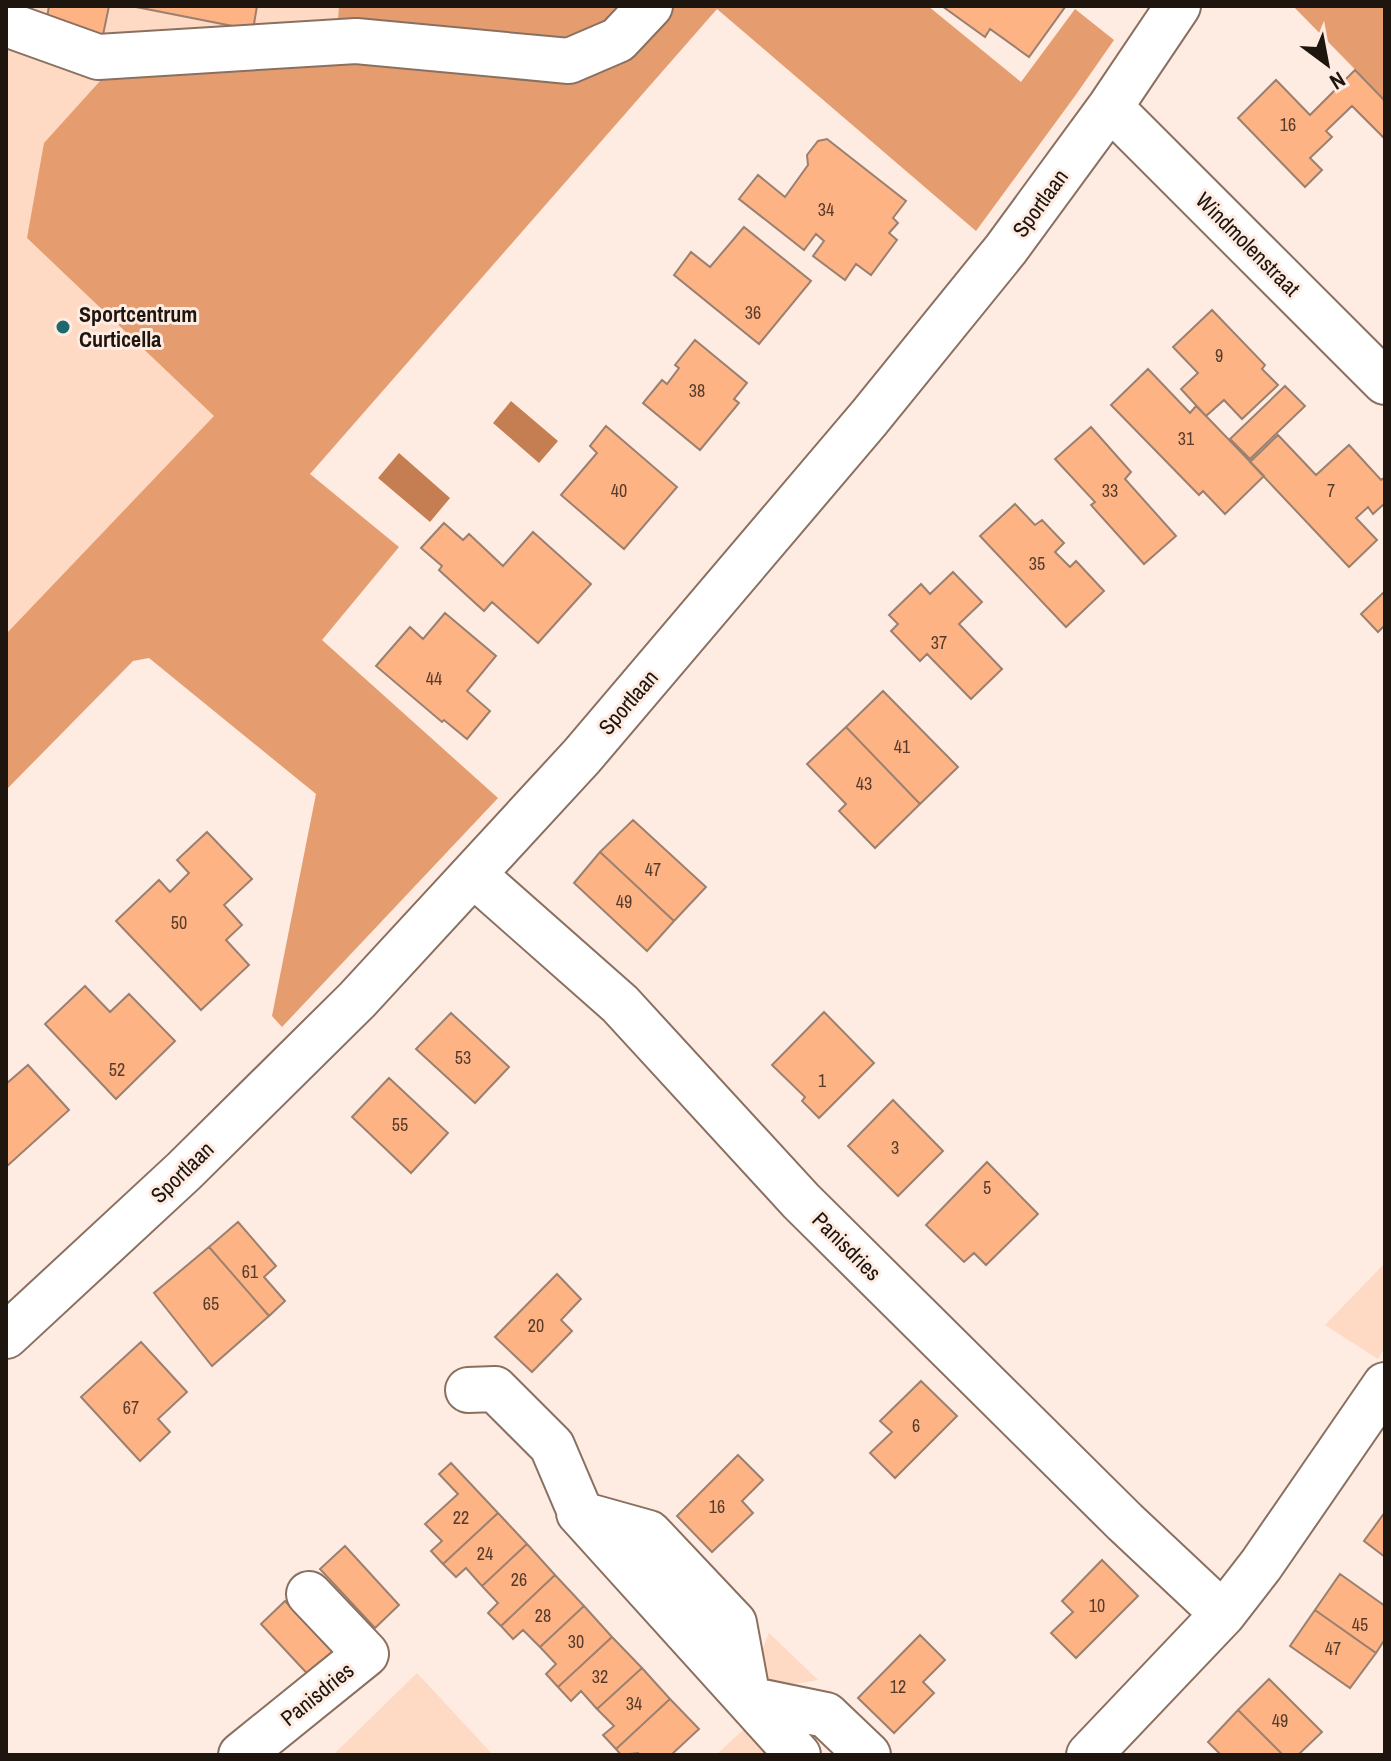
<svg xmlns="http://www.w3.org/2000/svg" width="1391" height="1761" font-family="'Archivo Narrow',sans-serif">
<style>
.green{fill:#fed9c3}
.forest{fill:#e59d6f}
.water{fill:#c47e51}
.building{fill:#feb385;stroke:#9b8070;stroke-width:2}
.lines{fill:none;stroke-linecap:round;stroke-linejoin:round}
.minor-casing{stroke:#8a7060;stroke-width:48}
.minor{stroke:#fff;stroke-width:44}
.poi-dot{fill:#1d696f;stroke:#feebe1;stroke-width:3}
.labels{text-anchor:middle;stroke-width:6;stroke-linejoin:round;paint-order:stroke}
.number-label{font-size:18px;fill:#573c2c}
.street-label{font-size:22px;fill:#1f150f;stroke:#feebe1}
.poi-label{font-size:22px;font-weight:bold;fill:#1f150f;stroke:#feebe1;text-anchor:start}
</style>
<rect width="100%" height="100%" fill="#feebe1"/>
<path class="green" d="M6,6H339L335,55L27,238L215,416L6,634Z
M1385,1263V1348L1378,1359L1325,1325Z
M769,1633L818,1680C799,1683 766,1692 760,1665C758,1656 766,1642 769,1633Z
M417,1673L493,1755H333Z
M754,1720L785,1755H716Z"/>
<path class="forest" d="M339,6H928L1021,82L1075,9L1114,40L1075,96L976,231L717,9L310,474L399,547L322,640L498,798L282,1027L272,1016L316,794L149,658L133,661L6,790V634L214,416L27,238L44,143L119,60L335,55Z
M1293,6H1385V100Z"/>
<path class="water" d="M511,401L558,441L539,463L493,423Z
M399,453L450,498L430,522L378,478Z"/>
<path class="building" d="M49,6H109L103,35L46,23Z
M131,6H257L253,30Z
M942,6H1063L1065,7L1029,57L990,29L985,37Z
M1355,70L1385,101V139L1352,106L1326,131L1332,137L1310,158L1322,170L1305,187L1238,118L1276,80L1310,115Z
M827,139L906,201L893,218L898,223L889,233L897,240L871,275L856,264L845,280L813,256L824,241L816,234L804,250L739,199L758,175L785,197L808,165L807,155L818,141Z
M744,227L811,281L759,344L674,275L691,252L710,267Z
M1212,310L1265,365L1262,369L1278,385L1242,419L1224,400L1206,416L1181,389L1198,373L1173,347Z
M695,340L747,383L734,399L739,403L700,450L643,403L662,380L667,384L679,368L675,365Z
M1148,369L1190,413L1196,406L1206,416L1264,476L1225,514L1203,491L1199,495L1111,405Z
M1285,386L1305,406L1250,459L1230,439Z
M606,426L677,487L624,549L561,495L597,453L590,446Z
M1091,427L1131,472L1125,479L1176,536L1144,564L1091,505L1095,502L1055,459Z
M1278,435L1316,475L1349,445L1381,480L1385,477V503L1373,514L1368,507L1356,518L1377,540L1349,567L1250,462Z
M1015,504L1035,525L1042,520L1064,543L1055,552L1070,567L1076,561L1104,591L1066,627L980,536Z
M444,523L463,540L469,534L503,566L533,532L591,584L538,643L492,602L484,611L439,570L442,566L421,548Z
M953,572L982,602L959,624L1002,669L971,699L927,654L920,661L891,631L898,624L889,615L921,584L930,594Z
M1385,591V625L1378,632L1361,614Z
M445,613L496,656L467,691L490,711L467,739L444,720L442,722L376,666L410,627L423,639Z
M883,691L958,767L920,804L846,727Z
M846,727L920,804L875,848L839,811L846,804L807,764Z
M633,820L706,887L674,921L600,852Z
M207,832L252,879L224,905L242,925L226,940L249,965L201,1010L116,921L159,880L170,892L189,873L177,860Z
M600,852L674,921L647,951L574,883Z
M85,986L110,1012L129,994L175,1041L116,1099L45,1024Z
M824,1012L874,1063L819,1118L802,1101L805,1097L772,1065Z
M451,1013L509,1067L475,1103L416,1049Z
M28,1065L69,1110L6,1167V1084Z
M389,1078L448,1133L411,1173L352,1117Z
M893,1100L943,1151L898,1196L848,1146Z
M987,1162L1038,1214L986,1265L974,1253L964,1262L926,1225Z
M238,1222L276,1266L264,1277L285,1301L269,1316L209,1247Z
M209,1247L269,1316L212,1366L154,1293Z
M557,1274L581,1299L561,1320L572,1331L532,1372L495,1337Z
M141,1342L187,1392L158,1419L170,1432L140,1461L81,1397Z
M921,1381L957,1416L895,1478L870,1453L892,1432L880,1421Z
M738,1455L763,1480L742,1501L753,1513L712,1552L677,1516Z
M451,1463L498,1513L443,1564L431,1551L442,1541L425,1524L458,1494L439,1474Z
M1385,1512V1557L1364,1541Z
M498,1513L527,1544L482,1586L466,1568L456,1577L443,1564Z
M527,1544L555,1575L501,1626L488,1613L498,1603L482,1586Z
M345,1546L399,1605L375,1628L320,1569Z
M1102,1560L1138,1596L1076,1658L1051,1633L1073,1612L1062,1601Z
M1340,1574L1385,1606V1639L1376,1653L1315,1610Z
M555,1575L584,1606L540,1647L523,1630L513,1639L501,1626Z
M285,1601L340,1660L316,1683L261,1624Z
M584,1606L612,1637L558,1687L546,1674L556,1664L540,1647Z
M1315,1610L1376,1653L1350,1688L1290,1646Z
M920,1635L945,1660L923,1682L934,1693L894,1733L858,1698Z
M612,1637L642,1668L597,1709L581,1691L571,1701L558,1687Z
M642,1668L670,1699L616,1749L603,1735L614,1726L597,1709Z
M1269,1679L1322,1732L1298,1755H1283L1238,1710Z
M670,1699L699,1729L671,1755H640L638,1753L621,1755L616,1749Z
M1238,1710L1283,1755H1221L1208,1742Z"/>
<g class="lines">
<defs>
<path id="minor" d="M6,24L98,57L356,41L569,61L618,40L650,6
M1110,107L1385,382
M474,875L620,1004L801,1201L1125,1522L1223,1614
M6,1336L184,1171L357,1000L582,756L869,418L1006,249L1110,107L1178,6
M468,1390L495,1389L552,1446L581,1514L649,1533L734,1623L748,1699L826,1715L868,1755
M579,1513L798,1755
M241,1755L366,1654L309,1594
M1089,1755L1223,1614L1261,1565L1385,1385"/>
</defs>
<use href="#minor" class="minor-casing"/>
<use href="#minor" class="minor"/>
</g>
<circle class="poi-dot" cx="63" cy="327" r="8"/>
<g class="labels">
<g class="number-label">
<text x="1288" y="131">16</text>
<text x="826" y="216">34</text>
<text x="753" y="319">36</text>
<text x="1219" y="362">9</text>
<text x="697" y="397">38</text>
<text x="1186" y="445">31</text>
<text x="619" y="497">40</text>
<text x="1110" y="497">33</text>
<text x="1331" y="497">7</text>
<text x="1037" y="570">35</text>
<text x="939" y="649">37</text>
<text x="434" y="685">44</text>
<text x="902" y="753">41</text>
<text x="864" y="790">43</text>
<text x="653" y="876">47</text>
<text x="624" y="908">49</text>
<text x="179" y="929">50</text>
<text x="463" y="1064">53</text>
<text x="117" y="1076">52</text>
<text x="822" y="1087">1</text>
<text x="400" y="1131">55</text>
<text x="895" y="1154">3</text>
<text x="987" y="1194">5</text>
<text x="250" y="1278">61</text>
<text x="211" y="1310">65</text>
<text x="536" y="1332">20</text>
<text x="131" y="1414">67</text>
<text x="916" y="1432">6</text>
<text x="717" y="1513">16</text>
<text x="461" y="1524">22</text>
<text x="485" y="1560">24</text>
<text x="519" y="1586">26</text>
<text x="1097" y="1612">10</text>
<text x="543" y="1622">28</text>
<text x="1360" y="1631">45</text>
<text x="576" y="1648">30</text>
<text x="1333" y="1655">47</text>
<text x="600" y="1683">32</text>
<text x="898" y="1693">12</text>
<text x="634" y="1710">34</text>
<text x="1280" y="1727">49</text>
</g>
<g class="street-label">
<text transform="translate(1040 203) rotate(-54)" y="8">Sportlaan</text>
<text transform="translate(1248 244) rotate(45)" y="8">Windmolenstraat</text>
<text transform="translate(628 702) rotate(-49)" y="8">Sportlaan</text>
<text transform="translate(182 1172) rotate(-44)" y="8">Sportlaan</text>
<text transform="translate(847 1246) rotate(45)" y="8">Panisdries</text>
<text transform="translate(317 1694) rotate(-39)" y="8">Panisdries</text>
</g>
<g class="poi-label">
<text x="79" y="322">Sportcentrum<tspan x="79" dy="25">Curticella</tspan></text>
</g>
</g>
<rect width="1391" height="1761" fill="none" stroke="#1f150f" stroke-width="16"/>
<g transform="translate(1327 64) rotate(148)" stroke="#feebe1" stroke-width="6" paint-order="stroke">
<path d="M0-6L14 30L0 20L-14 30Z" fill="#1f150f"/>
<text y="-12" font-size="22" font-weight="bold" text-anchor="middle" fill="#1f150f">N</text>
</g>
</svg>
